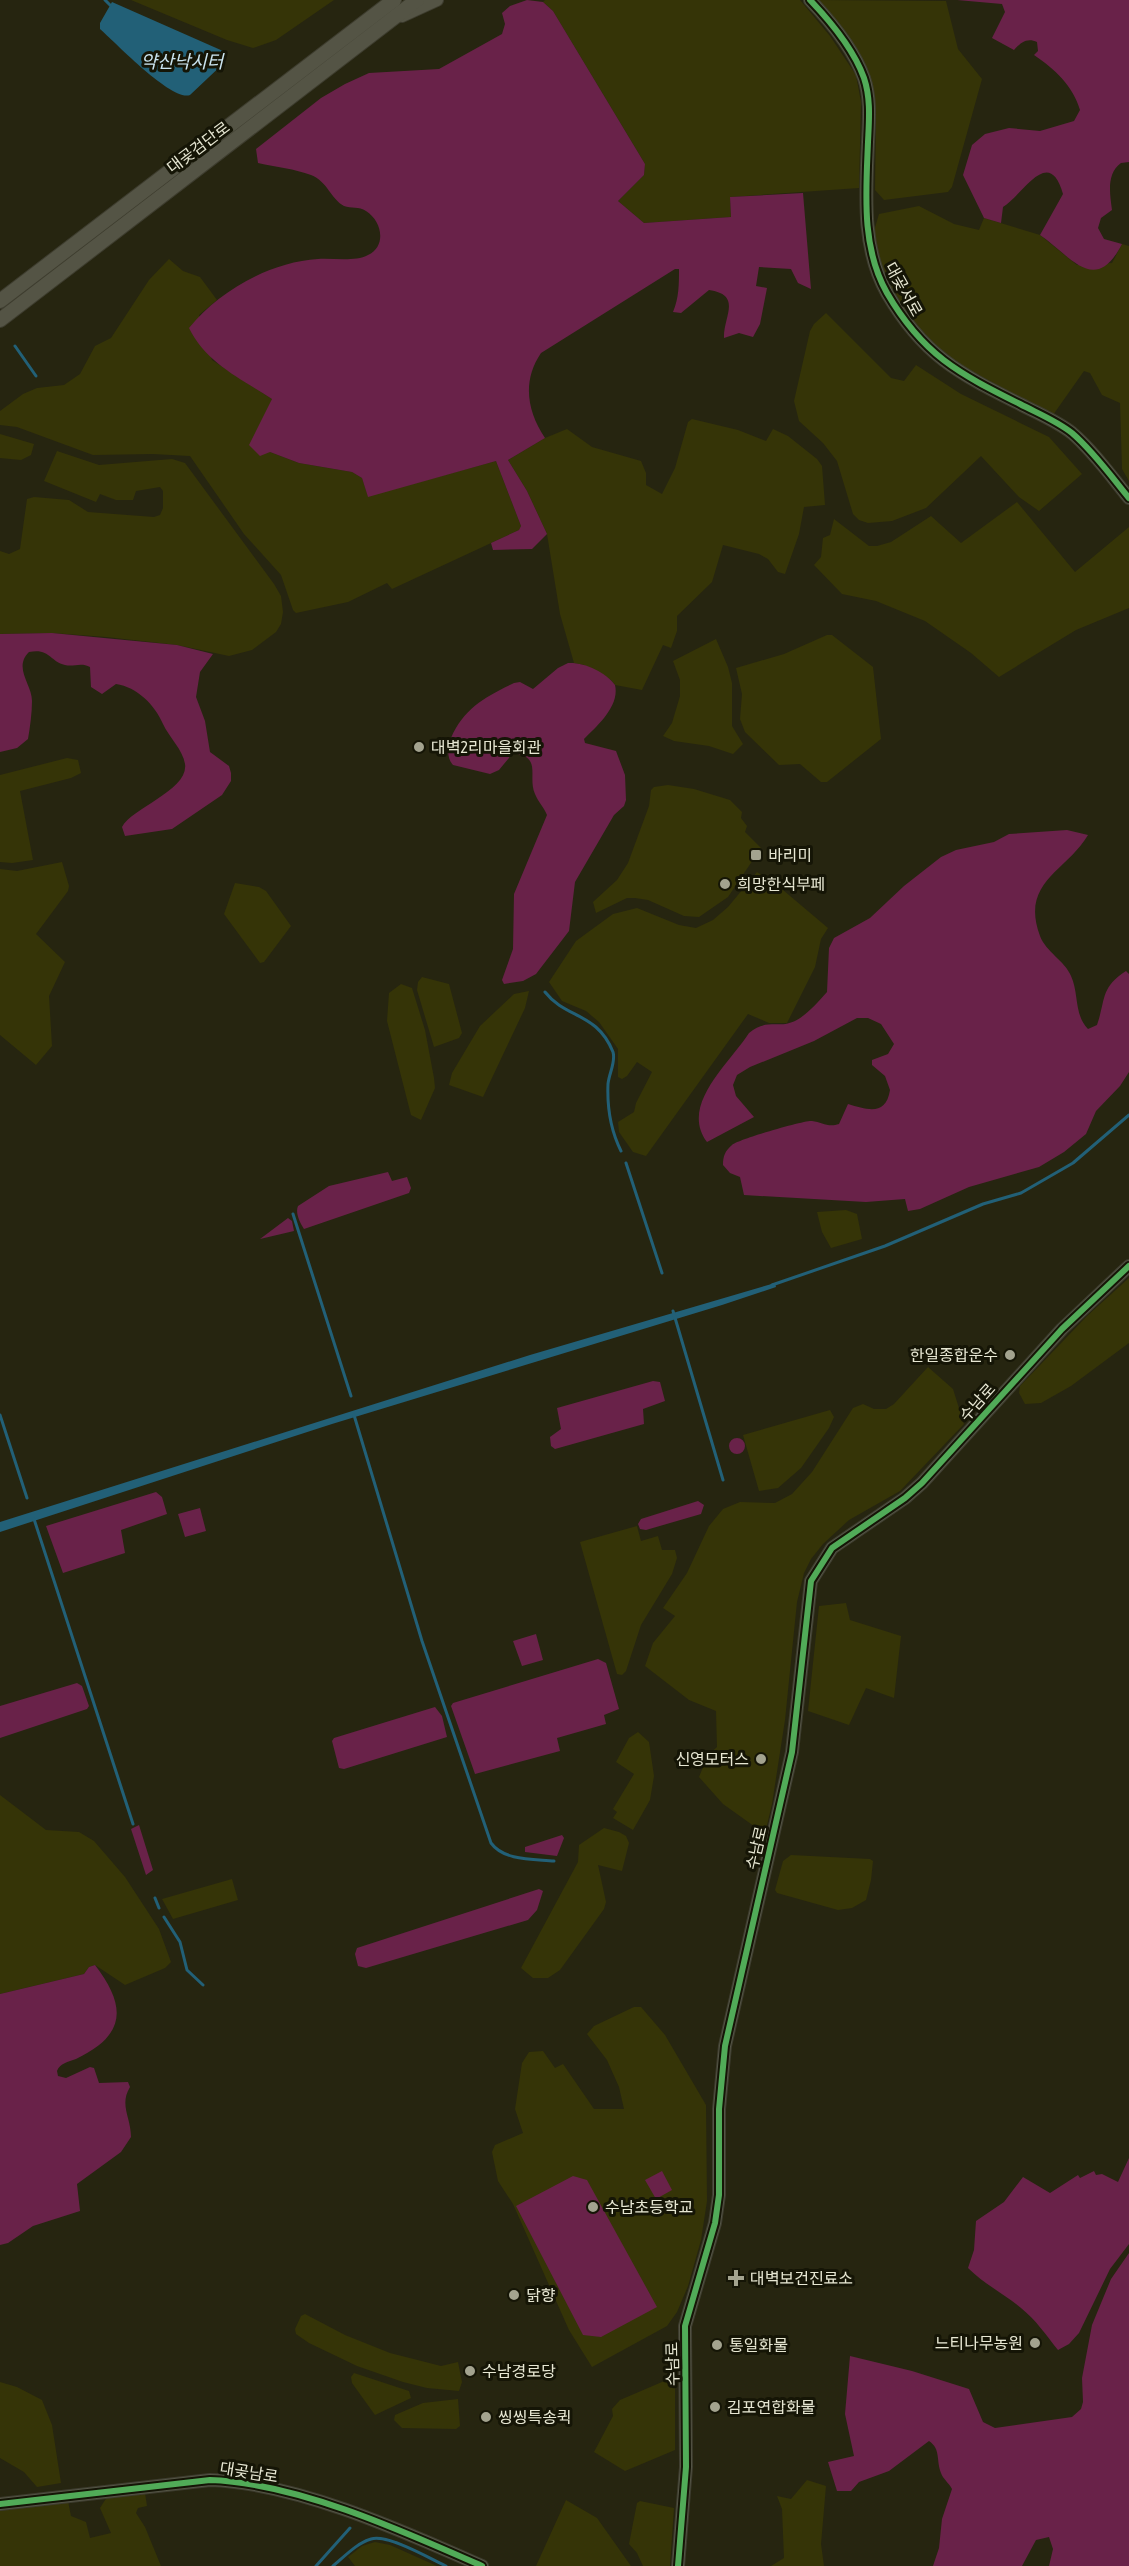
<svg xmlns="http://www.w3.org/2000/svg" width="1129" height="2566" font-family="'Asap Condensed','Noto Sans KR',sans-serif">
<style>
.built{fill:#353407}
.green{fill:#692249}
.water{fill:#226077}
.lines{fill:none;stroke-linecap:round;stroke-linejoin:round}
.stream{stroke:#226077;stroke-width:3}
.tertiary-casing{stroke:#3e3d2f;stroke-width:14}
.secondary-casing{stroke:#3e3d2f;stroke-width:16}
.tertiary{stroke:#545445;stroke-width:12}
.secondary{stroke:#545445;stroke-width:14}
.cycleway-casing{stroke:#151506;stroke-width:10}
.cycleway{stroke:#51ab58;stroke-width:6}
.poi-dot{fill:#a3a38f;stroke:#151506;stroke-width:2}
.labels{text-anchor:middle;stroke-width:6;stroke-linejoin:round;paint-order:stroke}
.street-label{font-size:16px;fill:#e7e7d3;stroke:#151506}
.poi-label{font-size:16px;fill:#e7e7d3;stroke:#151506;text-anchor:start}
.water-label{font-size:18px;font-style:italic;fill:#cbe5f1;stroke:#151506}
</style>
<rect width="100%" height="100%" fill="#262510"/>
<path class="built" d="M131,0H334L276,40L253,48L227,40Z
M545,0H800L830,36L856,75L861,102L859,188L730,197L731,217L644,223L618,201L644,175L645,164L553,11L543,2Z
M816,0L946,1L958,49L982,79L952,187L948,192L884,200L875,190L876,114L870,77L863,61Z
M919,206L954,224L979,230L984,218L1040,235L1077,265L1112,263L1122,244L1129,246V481L1122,469L1120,403L1102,395L1090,373L1084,371L1053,415L956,363L939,350L911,319L885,277L877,251L874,231L879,214Z
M169,259L183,271L200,277L217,300L199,315L212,360L272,399L268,410L270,452L299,463L352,472L362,478L368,496L496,461L521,526L519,530L392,589L387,583L348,602L296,613L293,610L281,575L244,534L190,456L153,454L93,455L17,427L0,425V411L23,394L37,388L64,385L80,374L95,346L111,338L149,280Z
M826,313L891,378L904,381L916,365L961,394L1049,437L1082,474L1039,511L1019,497L981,456L926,508L892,521L868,523L859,520L853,514L837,461L823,443L799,421L794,401L810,331L814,324Z
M692,419L738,430L766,441L773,429L788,436L817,459L822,466L825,505L804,507L799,534L785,574L778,572L768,559L759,554L723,545L712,582L677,616V631L671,648L663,645L642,690L615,685L611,680L584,665L574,663L560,614L547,534L527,491L508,460L545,438L567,429L592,447L641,461L646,473V485L662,494L675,468L688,422Z
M0,434L34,444L31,455L21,460L0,458Z
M57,451L99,465L172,459L185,463L274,584L281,596L283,612L281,624L276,632L252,650L229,656L177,645L106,637L52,633L0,634V551L9,554L20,549L27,499L34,497L69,500L88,512L154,517L160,515L163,508V491L160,487L136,491L133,500H116L100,494L96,502L44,481Z
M1017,502L1075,572L1129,527V608L1076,630L999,677L971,653L925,621L876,601L842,594L814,565L821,557L823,538L830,535L834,519L869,546H877L891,542L931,516L961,543Z
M827,635H832L873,667L881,739L827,782H821L800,764L779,765L745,732L740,719L742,694L736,668L784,654Z
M716,639L728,667L732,683V726L743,744L733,754L709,746L674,741L663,736L672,723L680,696V680L673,661Z
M67,758L78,760L81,773L71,778L20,791L33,860L12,863L0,862V775Z
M668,785L694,789L730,800L742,812L741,818L747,826L745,832L761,848L728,897L699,917L684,916L648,900L635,898H627L596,913L593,902L617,880L628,863L649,806L651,790L654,787Z
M62,862L69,886L68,891L36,934L65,962L49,996L52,1046L36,1065L0,1035V869L17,871Z
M757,872L783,890L828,928L821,939L815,967L787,1023H769L748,1014L646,1156L633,1152L619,1132L618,1122L634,1112L636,1103L652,1072L637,1062L627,1076L622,1079L618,1077V1049L599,1022L586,1011L562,1001L549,982L576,941L613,914L637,908L679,925L696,928L713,920L728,907Z
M235,883L259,887L266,891L291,926L264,962L260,963L224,914Z
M422,977L449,984L462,1033L459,1038L434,1047L417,990L418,982Z
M401,984L412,988L425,1030L434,1078L435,1088L421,1120L411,1115L387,1021L389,993Z
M529,991L525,1008L483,1097L449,1085L452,1073L480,1026L514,994Z
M846,1210L857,1214L862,1239L831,1248L822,1232L817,1212Z
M1129,1278V1343L1071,1386L1041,1403L1025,1404L1019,1393L1020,1386L1087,1316Z
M928,1367L953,1389L964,1424L900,1491L849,1520L823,1544L811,1559L804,1573L797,1602L785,1720L772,1804L767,1825L764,1829H758L723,1804L699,1777L708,1755L717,1747L716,1711L689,1700L645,1666L653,1643L675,1616L663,1608L687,1573L709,1526L723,1509L740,1502L775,1503L792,1494L812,1472L853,1408L863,1404L874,1409H886L894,1404Z
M830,1410L834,1417L829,1428L801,1468L778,1488L759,1491L743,1435Z
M637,1526L641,1541L658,1536L662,1550H675L677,1558L672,1574L641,1625L626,1671L622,1675L617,1674L580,1542Z
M846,1603L850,1620L901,1636L894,1698L866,1688L849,1725L808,1711L819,1606Z
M638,1732L649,1742L654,1776L650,1800L633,1830L613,1818L617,1812L613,1809L634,1774L616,1762L629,1738Z
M0,1795L46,1830L79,1832L94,1841L125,1877L159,1929L171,1962L165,1968L125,1985L95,1965L89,1967L84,1974L0,1994Z
M604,1828L619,1832L626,1836L629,1843L622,1871L598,1865L606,1902L604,1909L560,1970L548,1978H533L521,1968L578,1862L579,1845Z
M791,1855L870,1859L873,1861L871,1880L866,1900L852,1908L838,1910L777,1893L775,1890L783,1861Z
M232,1879L238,1900L173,1919L162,1899Z
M634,2007H641L665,2035L706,2105L707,2201L701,2240L688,2286L677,2312L667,2326L592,2367L569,2330L513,2204L498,2181L492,2152L495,2145L523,2133L515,2109L522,2063L529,2052L543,2051L555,2068L563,2064L594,2109H624L619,2087L607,2060L587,2034L594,2026Z
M305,2314L345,2335L390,2353L441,2366L458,2362L462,2382L459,2391L427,2388L403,2382L357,2366L309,2343L296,2334L295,2329L301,2316Z
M354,2373L409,2391L411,2398L375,2415L352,2383L351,2377Z
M669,2379L675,2380V2450L625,2471L594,2452L613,2416L612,2409L620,2400Z
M0,2382L17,2387L42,2400L52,2425L61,2483L37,2487L24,2472L0,2458Z
M458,2399L460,2426L456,2429L402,2428L394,2420L395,2415L423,2403Z
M807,2480L826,2486L821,2544L824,2566H771L784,2558L782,2509L777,2496L791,2499Z
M145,2493L147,2506L138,2508L136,2513L145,2527L161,2566H0V2511L68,2501L71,2516L86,2522L90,2538L111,2533L100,2508L107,2497Z
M566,2500L597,2518L631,2566H536Z
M640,2501L674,2508L670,2566H643L637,2553L629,2544L637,2503Z
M375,2542L390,2545L437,2566H355L348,2557L362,2546Z"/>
<path class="green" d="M527,0L543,2L553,11L645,164L644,175L618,201L644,223L731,217L730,197L803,193L811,289L798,283L791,269L759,267L756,286L767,288L760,324L753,337L739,333L724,338C723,317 743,295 709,290L681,313L673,312C679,298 679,284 679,269H675L541,353C522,381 527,411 545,438L508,460L527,491L547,534L532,549L493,550L491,543L519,530L521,526L496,461L368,497L362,478L352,472L299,463L270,452L260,456L249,445L272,399C240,378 206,363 189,328C219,291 270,262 318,259C334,258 355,262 368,255C387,246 382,221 366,211C359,206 351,209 344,206C331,199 327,181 311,175C295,169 276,167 258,163L256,149L321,98L345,84L369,73L439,69L502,34L505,24L502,13L510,6Z
M957,0H1129V162L1121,163C1106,174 1110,194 1112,210L1101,218L1098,228L1104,239L1122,244C1095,296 1072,257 1040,235L1063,194C1049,144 1023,195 1003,207L1001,223L984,218L963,175L972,145L985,134L1009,128L1040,131L1074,121L1080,110C1073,86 1055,69 1034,55L1038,51L1037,42C1027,37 1020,43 1014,50L992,38L1005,12L1002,4Z
M52,633L177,645L213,654L200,672L196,697L205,721L210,752L229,766L231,773V781L222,795L172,829L125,836L122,827C132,808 189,790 185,764C183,750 169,737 163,724C155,705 137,687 116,684L102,694L91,687L90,667C81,662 74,667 65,665C49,661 50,648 29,652C13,668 32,684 32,701C32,713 30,727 28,739L17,748L0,752V634Z
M568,663C584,662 606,672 615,685C620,706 597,726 584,739L585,743L616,751L625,775L626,800L624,806L614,815L575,882L569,931L536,974L523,981L504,984L502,980L513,949L514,894L547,815C544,807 538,802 535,794C527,776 543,757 513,753L499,770L490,774L453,765C446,757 448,747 451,738C463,709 486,696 514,683L520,682L533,689L558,668Z
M1067,830L1088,835C1066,872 1020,882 1040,936C1046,952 1065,961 1071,976C1079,993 1074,1015 1088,1029L1097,1025C1106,999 1100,988 1126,971L1129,974V1072L1120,1086L1096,1111L1086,1134L1064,1152L1039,1167L969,1187L920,1209L908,1211L905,1199L866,1202L744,1195L740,1177L730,1173L723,1165C723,1156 725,1151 732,1145C737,1140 804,1120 812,1121C822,1122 828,1128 839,1124L848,1104C868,1110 886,1116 890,1090L885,1076L872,1065V1060L888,1054L894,1044L881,1024L868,1018H857L814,1041L750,1067L737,1075L733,1085L736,1096L754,1117L707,1142C679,1105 730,1063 749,1033C767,1018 778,1029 795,1021C807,1015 818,1002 827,992L829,948L834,938L870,918L904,886L941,857L956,850L994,842L1009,834Z
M388,1172L392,1181L407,1177L411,1188L409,1193L304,1229C300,1223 295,1213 298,1206L329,1186Z
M288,1218L292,1221L294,1231L260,1239Z
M653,1381L660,1382L665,1401L643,1409L644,1424L555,1449L551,1446L550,1437L561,1429L557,1408Z
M729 1446a8 8 0 1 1 16 0a8 8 0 1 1-16 0Z
M156,1492L162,1497L167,1514L121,1530L125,1553L63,1573L46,1526Z
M698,1501L704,1505L701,1514L646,1530L640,1529L638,1524L641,1519Z
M200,1508L206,1531L185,1537L178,1514Z
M536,1634L543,1660L522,1666L513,1641Z
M598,1659L606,1663L619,1709L604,1715L606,1724L557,1738L560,1751L475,1774L451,1706L453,1703Z
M77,1683L82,1686L89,1706L87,1709L0,1738V1706Z
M435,1707L442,1716L447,1737L344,1769L339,1768L332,1741L334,1738Z
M139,1825L153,1870L146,1875L131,1829Z
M562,1835L564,1838L557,1856L525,1852V1847Z
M539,1889L543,1891L537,1910L528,1920L366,1968L358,1966L355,1954L357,1948Z
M95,1965C127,2007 126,2035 76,2059C68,2062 60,2063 57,2071L58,2076L66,2078L90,2067L94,2068L99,2083L128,2082L130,2087C119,2105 131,2117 131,2137L121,2152L77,2184L80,2211L33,2226L8,2243L0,2245V1994L84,1974L89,1967Z
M1129,2158V2244L1110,2269L1079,2333L1069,2344L1058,2350C1046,2335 1036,2320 1021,2308C1003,2293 984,2284 968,2268L974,2250L976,2221L1004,2202L1023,2177L1050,2193L1078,2175L1080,2178L1094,2171L1096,2175L1102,2174L1118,2182Z
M662,2171L672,2190L656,2199L645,2180Z
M573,2176L587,2180L657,2307L601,2337L583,2335L516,2206Z
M1129,2253V2566H1049L1053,2549L1049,2537L1036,2540L1022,2566H933L939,2548L942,2519L952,2489C949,2483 943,2479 941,2473C936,2460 941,2449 929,2441L889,2471L859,2482L851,2491H837L828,2462L854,2456L845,2414L850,2356L912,2371L969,2389L983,2422L995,2428L1072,2417L1081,2409L1083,2402L1082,2378L1092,2325L1111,2279Z"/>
<path class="water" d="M112,2L223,51L226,55V61L190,95C172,102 115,42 100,29V23Z
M775,1283L776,1287L722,1305L332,1424L0,1532V1522L530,1355Z"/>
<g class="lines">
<path class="stream" d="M105,0L110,5
M15,346L36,376
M545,992C566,1019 597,1012 613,1052C616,1062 609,1073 608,1084C607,1108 610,1129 621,1151
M626,1163L662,1273
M293,1214L351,1396
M772,1285L885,1246L983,1204L1021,1193L1073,1163L1129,1115
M673,1311L723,1480
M0,1415L27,1498
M354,1415L422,1641L491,1843C504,1861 534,1859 554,1861
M34,1519L133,1824
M155,1898L159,1908
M164,1917L180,1942L187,1970L203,1985
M316,2566L350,2528
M333,2566C345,2556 357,2543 371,2539C388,2534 429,2558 446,2566"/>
<defs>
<path id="tertiary" d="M810,0C831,22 854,50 864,78C871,99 869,120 868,142C866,192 861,247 887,293C923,355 958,373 1020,404C1037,413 1057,421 1072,433C1093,451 1111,476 1129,498
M402,16L437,0
M0,2504L210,2480C297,2483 403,2531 482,2566
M678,2566L686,2467L685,2326L715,2223L719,2195V2109L725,2046L792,1752L811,1581L832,1548L905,1498L922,1483L1062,1329L1129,1266"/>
<path id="secondary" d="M0,301L394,0
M0,320L417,0"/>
</defs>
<use href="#tertiary" class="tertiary-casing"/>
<use href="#secondary" class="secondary-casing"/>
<use href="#tertiary" class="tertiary"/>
<use href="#secondary" class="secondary"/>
<defs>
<path id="cycleway" d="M810,0C831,22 854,50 864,78C871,99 869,120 868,142C866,192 861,247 887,293C923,355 958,373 1020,404C1037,413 1057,421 1072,433C1093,451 1111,476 1129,498
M0,2504L210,2480C297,2483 403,2531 482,2566
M678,2566L686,2467L685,2326L715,2223L719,2195V2109L725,2046L792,1752L811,1581L832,1548L905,1498L922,1483L1062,1329L1129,1266"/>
</defs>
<use href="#cycleway" class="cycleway-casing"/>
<use href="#cycleway" class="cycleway"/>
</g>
<g class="poi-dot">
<circle cx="419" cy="747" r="6"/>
<rect x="750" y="849" width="12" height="12" rx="3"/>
<circle cx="725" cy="884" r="6"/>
<circle cx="1010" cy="1355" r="6"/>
<circle cx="761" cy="1759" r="6"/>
<circle cx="593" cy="2207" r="6"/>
<path d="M733 2269h6v6h6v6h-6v6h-6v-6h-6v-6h6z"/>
<circle cx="514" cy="2295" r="6"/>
<circle cx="1035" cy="2343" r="6"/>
<circle cx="717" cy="2345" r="6"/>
<circle cx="470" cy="2371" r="6"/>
<circle cx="715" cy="2407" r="6"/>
<circle cx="486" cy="2417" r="6"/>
</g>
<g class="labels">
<g class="street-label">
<text transform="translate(198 147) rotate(-37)" y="6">대곶검단로</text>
<text transform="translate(904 289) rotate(61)" y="6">대곶서로</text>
<text transform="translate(977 1402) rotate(-48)" y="6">수남로</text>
<text transform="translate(756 1848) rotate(-77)" y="6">수남로</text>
<text transform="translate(672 2364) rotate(-91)" y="6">수남로</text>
<text transform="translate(249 2472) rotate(9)" y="6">대곶남로</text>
</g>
<g class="poi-label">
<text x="431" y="753">대벽2리마을회관</text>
<text x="768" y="861">바리미</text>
<text x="737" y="890">희망한식부페</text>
<text x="998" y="1361" text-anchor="end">한일종합운수</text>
<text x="749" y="1765" text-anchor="end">신영모터스</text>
<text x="605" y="2213">수남초등학교</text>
<text x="750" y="2284">대벽보건진료소</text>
<text x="526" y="2301">닭향</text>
<text x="1023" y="2349" text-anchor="end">느티나무농원</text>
<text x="729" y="2351">통일화물</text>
<text x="482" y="2377">수남경로당</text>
<text x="727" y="2413">김포연합화물</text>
<text x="498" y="2423">씽씽특송퀵</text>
</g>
<g class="water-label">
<text x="182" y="68">약산낙시터</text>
</g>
</g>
</svg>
